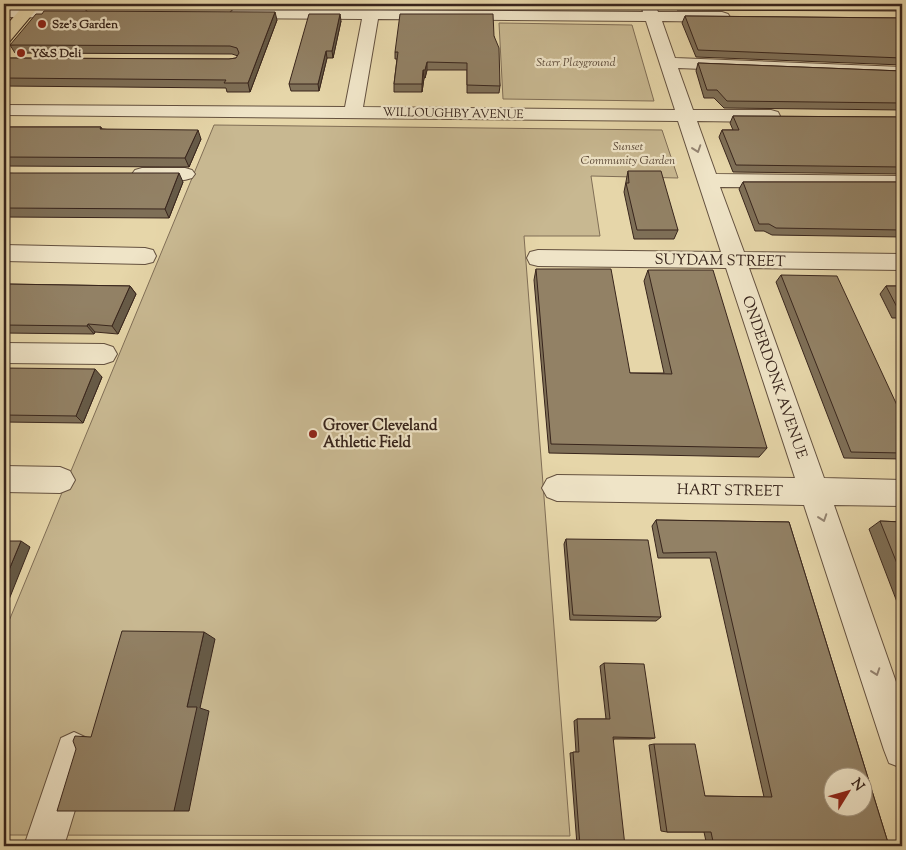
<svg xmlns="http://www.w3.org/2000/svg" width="906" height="850" font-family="'Sorts Mill Goudy',serif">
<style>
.green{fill:#c8b891;stroke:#806e56}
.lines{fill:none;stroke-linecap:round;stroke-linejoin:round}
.minor-casing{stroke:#64513f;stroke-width:2}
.major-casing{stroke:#38251c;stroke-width:2}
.minor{fill:#efe4c7;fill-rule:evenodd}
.major{fill:#e6d6a9;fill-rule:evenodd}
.wall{fill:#7e6f57;stroke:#38251c}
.shaded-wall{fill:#665a47;stroke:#38251c}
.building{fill:#928165;stroke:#38251c;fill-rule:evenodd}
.oneway{stroke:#948472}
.poi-dot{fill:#8f2418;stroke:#efe4c7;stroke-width:2}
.labels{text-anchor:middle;stroke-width:4.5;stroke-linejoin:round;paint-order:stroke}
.far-poi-label{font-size:12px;font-weight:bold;fill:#38251c;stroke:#efe4c7;text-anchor:start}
.far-park-label{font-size:12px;font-style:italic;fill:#5c4a39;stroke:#efe4c7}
.far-street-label{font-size:12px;fill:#38251c;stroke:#efe4c7}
.street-label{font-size:15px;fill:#38251c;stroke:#efe4c7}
.poi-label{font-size:15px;font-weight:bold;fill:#38251c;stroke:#efe4c7;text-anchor:start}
</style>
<rect width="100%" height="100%" fill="#e6d6a9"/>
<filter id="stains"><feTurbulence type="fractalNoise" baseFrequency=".004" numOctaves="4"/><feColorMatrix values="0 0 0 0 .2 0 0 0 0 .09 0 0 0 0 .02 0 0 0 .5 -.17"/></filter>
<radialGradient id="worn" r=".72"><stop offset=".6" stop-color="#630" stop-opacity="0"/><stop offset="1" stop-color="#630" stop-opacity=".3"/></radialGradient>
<path class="green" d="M499,23L632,25L654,101L503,99Z
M214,125L662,130L678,178L591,176L600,236H524L570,836L4,835V633Z"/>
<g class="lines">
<defs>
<path id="minor" d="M366,4H380V10L643,12L641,4H655L658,12H722L728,14L730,17L728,20L722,22L662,21L675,58L902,67V77L678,68L693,110H771L778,112L780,116L778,120L771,122L697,121L716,174L902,176V188L720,187L744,252L902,254V270L749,268L824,478L902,480V506L834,505L902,699V768L889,763L884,750L804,505L557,501L547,497L542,488L547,479L557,475L795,478L726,268L538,266L530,264L527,258L530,252L538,250L721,252L678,121L4,115V105L345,107L362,19L238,18L233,16L230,13L233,10L238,8L364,9ZM378,19L646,21L675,110L363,107Z
M4,7L80,8L85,10L88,13L85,16L80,18L4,17Z
M142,168H185L192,170L195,174L192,178C176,183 151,183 135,178L132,174L135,170Z
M4,245L145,248L153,250L156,256L153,262L145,264L4,261Z
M4,343L104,344L113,347L117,354L113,361L104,364L4,363Z
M4,466L60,467L70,471L75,480L70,489L60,493L4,492Z
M74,732L87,738L93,751L64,846H24L61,738Z"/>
<path id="major" d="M25,4H41L10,41L4,43V28Z"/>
</defs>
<use href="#minor" class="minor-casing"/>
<use href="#major" class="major-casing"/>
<use href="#minor" class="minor"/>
<use href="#major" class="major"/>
</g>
<path class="wall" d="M58,4H283L281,7L59,6Z
M313,4H344V8H314Z
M402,4H492V9L402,8Z
M544,4H626V6H544Z
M669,4H902V11L677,10L676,7H670Z
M685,16L902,18V65L696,57L682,23Z
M277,20L250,92H227L226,88L4,86V58L229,59L236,58L238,56L232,54L15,53L10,45Z
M341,21L333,58H327L319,91H291L289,84Z
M494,36L500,86L499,93H467V70H427L425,78H424L422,92H394V84L397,59H395V52Z
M698,63L902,71V110L724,108L714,98H704L696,71Z
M733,116L902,117V174L733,172L719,137L722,130H733L730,123Z
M4,127H101L102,129L201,139L189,167L4,166Z
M628,171L678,230L674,239H634L624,192Z
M4,173L183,182L169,218L4,217Z
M743,182H902V237L772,235L764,231H755L739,189Z
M536,269L630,373H664L644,281L648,270L767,448L759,457L549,453L534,280Z
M781,275L902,416V459L844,458L776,282Z
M4,284L130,286L136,294L118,334L95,332L94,334L4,333Z
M886,286H902V330L897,318H892L880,294Z
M4,368L102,377L83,423L4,422Z
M656,520L789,522L889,846H707L704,832H667L661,831L649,745L654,744L705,796L764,797L710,558H658L652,526Z
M880,521L902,522V615L869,529Z
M566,539L661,617L656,621L570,620L564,544Z
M604,663L655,738L650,739H614L580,846L577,845L570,753L576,752L574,721L577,719H606L600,666Z"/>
<path class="shaded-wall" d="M275,12L277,20L250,92L248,83Z
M340,14L341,21L333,58L332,51Z
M326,51L327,58L319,91L318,84Z
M427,62V70L425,78V70Z
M423,70L424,78L422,92V84Z
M198,130L201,139L189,167L185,158Z
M179,173L183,182L169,218L165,209Z
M130,286L136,294L118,334L112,326Z
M88,324L95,332L94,334L87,326Z
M95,369L102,377L83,423L76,416Z
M21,541L30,547L4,612V582Z
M204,632L215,639L200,708L209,711L189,811H174L187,707Z"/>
<path class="building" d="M44,11L275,12L248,83H224L226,80L4,78V58L229,59L236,58L239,53L237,48L230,46L10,45L36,14H42Z
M309,14H340L332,51H326L318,84H289Z
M400,14H493L494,36L499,48L500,86L467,85V63L427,62L425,70H423L422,84H394L398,52H395Z
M685,16L902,18V58L698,50Z
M698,63L902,71V103L727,101L717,90H707Z
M733,116L902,117V167L736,165L722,130H739Z
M4,127H101L100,129L198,130L185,158L4,157Z
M628,171H661L678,230H637L626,183H629Z
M4,173H179L165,209L4,208Z
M743,182H902V230L776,228L769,224H759Z
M536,269H611L630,373L672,374L648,270H713L767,448L551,444Z
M781,275L837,276L902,416V453L851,452Z
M4,284L130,286L112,326L88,324L87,326L4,325Z
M886,286H902V311H899Z
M4,368L95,369L76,416L4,415Z
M656,520L789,522L889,846H714L711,832H667L654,744H695L705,796L772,797L716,552L663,553ZM834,778H864V808H834Z
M880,521L902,522V576Z
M566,539L648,540L661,617L573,615Z
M4,541H21L4,582Z
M122,631L204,632L187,707H197L174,811H57L76,749L73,741L75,736L91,737Z
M604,663L644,664L655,738L613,737L625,846H580L573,752H579L577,719H610Z"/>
<defs><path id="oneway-chevron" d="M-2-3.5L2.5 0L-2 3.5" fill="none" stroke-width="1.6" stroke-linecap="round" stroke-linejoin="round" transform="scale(1.25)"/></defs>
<g class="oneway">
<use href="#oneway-chevron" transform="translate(697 149) rotate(71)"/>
<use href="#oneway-chevron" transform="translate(823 518) rotate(71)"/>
<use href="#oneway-chevron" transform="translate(876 672) rotate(71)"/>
</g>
<g class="poi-dot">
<circle cx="42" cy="24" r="5"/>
<circle cx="21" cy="53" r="5"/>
<circle cx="313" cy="434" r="5"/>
</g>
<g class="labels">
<g class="far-poi-label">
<text x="52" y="28">Sze's Garden</text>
<text x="31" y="57">Y&amp;S Deli</text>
</g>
<g class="far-park-label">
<text x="576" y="66">Starr Playground</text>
<text x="628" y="150">Sunset<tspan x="628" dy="14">Community Garden</tspan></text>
</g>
<g class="far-street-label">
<text transform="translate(453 113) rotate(1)" y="4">WILLOUGHBY AVENUE</text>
</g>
<g class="street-label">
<text transform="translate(720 260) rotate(1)" y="5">SUYDAM STREET</text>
<text transform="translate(775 377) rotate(71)" y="5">ONDERDONK AVENUE</text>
<text transform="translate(730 490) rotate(1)" y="5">HART STREET</text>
</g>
<g class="poi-label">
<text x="323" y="430">Grover Cleveland<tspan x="323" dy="17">Athletic Field</tspan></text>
</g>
</g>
<rect width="906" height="850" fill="none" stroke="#e6d6a9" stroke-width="20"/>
<rect x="5" y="5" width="896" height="840" fill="none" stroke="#38251c" stroke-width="2.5"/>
<rect x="10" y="10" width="886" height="830" fill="none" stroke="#38251c"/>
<g transform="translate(848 792) rotate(53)"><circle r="24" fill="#efe4c7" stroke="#a69883"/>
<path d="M0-4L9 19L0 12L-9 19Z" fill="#8f2418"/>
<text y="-8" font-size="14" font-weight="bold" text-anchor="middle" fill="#38251c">N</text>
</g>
<rect width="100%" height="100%" filter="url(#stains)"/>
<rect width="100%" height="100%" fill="url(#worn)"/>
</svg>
